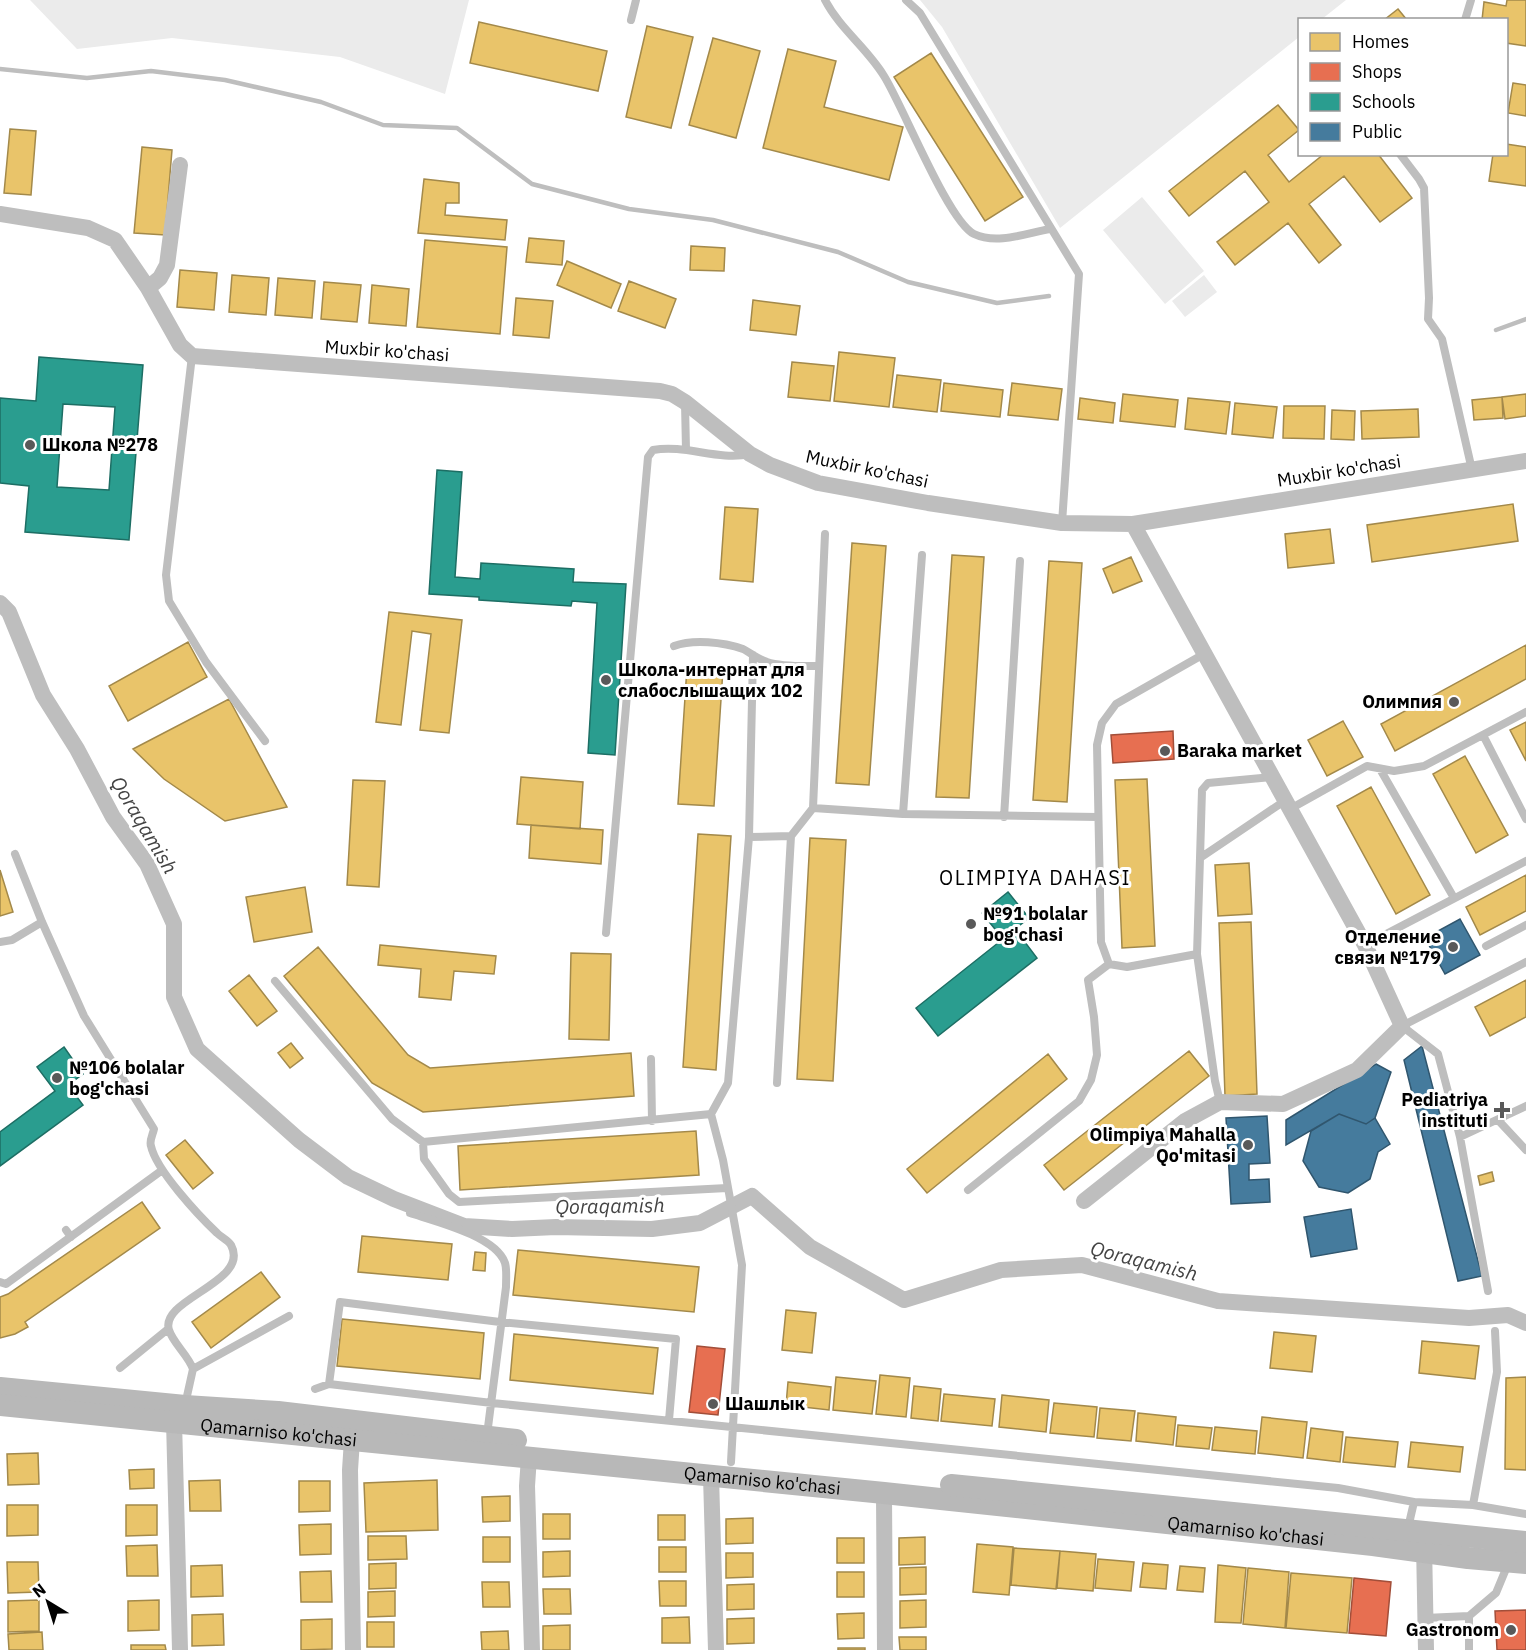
<svg xmlns="http://www.w3.org/2000/svg" width="1526" height="1650" font-family="'IBM Plex Sans',sans-serif">
<style>
.green{fill:#ebebeb}
.homes{fill:#e9c46a;stroke:#a3894a;stroke-width:1.5}
.shops{fill:#e76f51;stroke:#a24e39;stroke-width:1.5}
.schools{fill:#2a9d8f;stroke:#1d6e64;stroke-width:1.5;fill-rule:evenodd}
.public{fill:#457b9d;stroke:#30566e;stroke-width:1.5}
.lines{fill:none;stroke-linecap:round;stroke-linejoin:round}
.stream{stroke:#bebebe;stroke-width:4.5}
.canal{stroke:#bebebe;stroke-width:16}
.service{stroke:#bebebe;stroke-width:8}
.minor{stroke:#bebebe;stroke-width:16}
.secondary{stroke:#b8b8b8;stroke-width:22}
.poi-dot{fill:#595959;stroke:#fff;stroke-width:2}
.labels{text-anchor:middle;stroke-width:6;stroke-linejoin:round;paint-order:stroke}
.street-label{font-size:18px;fill:#000;stroke:#fff}
.poi-label{font-size:18px;font-weight:bold;fill:#000;stroke:#fff;text-anchor:start}
.water-label{font-size:20px;font-style:italic;fill:#434343;stroke:#fff}
.neighbourhood-label{font-size:20px;letter-spacing:1.5px;fill:#000;stroke:#fff}
</style>
<rect width="100%" height="100%" fill="#fff"/>
<path class="green" d="M30,0H469L445,94L340,57L172,38L77,49Z
M920,0H1346L1322,19L1300,20L1299,37L1060,228L942,27Z
M1142,197L1204,271L1165,304L1103,230Z
M1204,275L1217,292L1185,317L1172,301Z"/>
<path class="homes" d="M1507,0H1526V46L1506,43V20H1482L1484,2L1506,6Z
M1398,9L1407,20H1384Z
M479,22L607,51L598,91L470,63Z
M647,26L693,37L671,128L626,117Z
M713,38L760,51L736,138L689,125Z
M788,49L836,61L824,107L903,127L889,180L763,148Z
M931,53L1023,197L985,221L894,77Z
M1513,83L1526,85V116L1508,113Z
M1278,105L1299,130L1268,155L1289,182L1324,154H1378L1412,198L1380,222L1344,176L1309,204L1341,245L1319,263L1288,223L1235,265L1217,242L1269,202L1245,171L1189,216L1169,191Z
M10,129L36,131L31,195L4,193Z
M1506,144L1526,147V186L1489,181L1493,154H1506Z
M142,147L172,150L165,235L134,233Z
M424,179L459,183V203H446L445,215L507,220L505,240L418,233Z
M529,238L564,241L562,265L526,262Z
M425,240L507,247L500,334L417,327Z
M691,246L725,248L724,271L690,270Z
M567,261L621,284L611,308L557,285Z
M180,270L217,273L214,310L177,307Z
M232,275L269,278L266,315L229,312Z
M278,278L315,281L312,318L275,315Z
M629,281L676,299L665,328L618,311Z
M324,282L361,285L357,322L321,319Z
M372,285L409,289L406,326L369,323Z
M516,298L553,301L549,338L513,335Z
M753,300L800,306L796,335L750,330Z
M839,352L895,358L889,407L834,401Z
M792,362L834,366L830,401L788,397Z
M897,375L941,380L937,412L893,407Z
M944,383L1003,390L1000,417L941,411Z
M1012,383L1062,389L1058,420L1008,415Z
M1123,394L1178,400L1175,427L1120,421Z
M1526,394V416L1505,419L1502,397Z
M1502,397L1503,418L1474,420L1472,400Z
M1080,398L1115,403L1113,423L1078,419Z
M1188,398L1230,402L1226,434L1185,429Z
M1235,403L1277,407L1273,438L1232,434Z
M1284,406H1325L1324,439L1283,438Z
M1418,409L1419,437L1362,439L1361,411Z
M1332,410L1355,411L1354,440L1331,439Z
M1513,504L1518,541L1372,562L1367,525Z
M725,507L758,509L753,582L720,579Z
M1330,529L1334,563L1288,568L1285,534Z
M852,543L886,546L869,785L836,783Z
M952,555L984,557L969,798L936,797Z
M1131,557L1142,581L1113,593L1103,569Z
M1049,561L1082,563L1067,802L1033,800Z
M389,612L462,620L449,733L420,730L431,634L412,631L401,725L376,722Z
M188,642L207,677L128,721L109,686Z
M1526,645V679L1395,751L1381,724Z
M687,667L723,669L714,806L678,804Z
M229,699L287,807L225,821L164,779L133,749Z
M1343,721L1363,757L1327,776L1308,740Z
M1526,722V761L1510,730Z
M1465,756L1508,835L1476,853L1433,774Z
M521,777L583,782L580,829L517,824Z
M1147,779L1155,946L1122,948L1115,780Z
M353,780L385,781L379,887L347,885Z
M1371,787L1430,895L1396,914L1337,806Z
M531,825L603,830L601,864L529,858Z
M698,834L731,836L716,1070L683,1067Z
M810,838L846,840L833,1081L797,1079Z
M1249,863L1252,914L1218,916L1215,865Z
M0,870L13,912L0,916Z
M1526,875V911L1480,935L1466,907Z
M305,887L312,932L254,942L246,897Z
M1251,922L1257,1094L1225,1096L1219,923Z
M380,945L496,956L494,974L454,971L451,1000L419,997L421,969L378,965Z
M318,947L408,1055L430,1068L631,1053L634,1096L423,1112L372,1083L284,976Z
M571,953L611,954L609,1040L569,1039Z
M249,975L277,1011L257,1026L229,991Z
M1526,980V1017L1490,1036L1475,1007Z
M291,1043L303,1058L290,1068L278,1053Z
M1189,1051L1209,1076L1064,1190L1044,1165Z
M1048,1054L1067,1079L927,1193L907,1169Z
M696,1131L699,1175L460,1190L458,1146Z
M185,1140L213,1173L193,1189L166,1155Z
M1492,1172L1494,1181L1480,1185L1478,1176Z
M142,1202L160,1228L25,1322L28,1327L15,1334L0,1338V1297L8,1294Z
M362,1236L452,1244L448,1280L358,1272Z
M518,1250L699,1267L694,1312L513,1295Z
M475,1252L486,1253L485,1271L473,1270Z
M261,1272L280,1297L211,1348L192,1322Z
M786,1310L816,1313L812,1353L782,1350Z
M342,1319L484,1333L480,1379L337,1366Z
M1274,1332L1316,1336L1312,1372L1270,1368Z
M514,1334L658,1348L653,1394L510,1380Z
M1422,1341L1479,1346L1475,1379L1419,1373Z
M880,1375L910,1378L906,1417L876,1414Z
M836,1377L876,1381L872,1414L833,1410Z
M1526,1377V1470L1505,1469L1506,1378Z
M788,1382L831,1387L829,1410L786,1405Z
M914,1386L941,1389L938,1421L911,1418Z
M944,1394L995,1399L992,1426L941,1421Z
M1002,1395L1049,1400L1046,1432L999,1427Z
M1054,1403L1097,1407L1094,1437L1050,1433Z
M1100,1408L1135,1411L1131,1441L1097,1438Z
M1138,1413L1176,1417L1173,1445L1136,1441Z
M1262,1417L1307,1422L1303,1458L1258,1453Z
M1178,1425L1212,1428L1209,1449L1176,1446Z
M1215,1427L1257,1431L1255,1454L1212,1450Z
M1311,1428L1343,1432L1340,1462L1307,1458Z
M1346,1437L1398,1442L1395,1467L1343,1462Z
M1411,1442L1463,1447L1460,1472L1408,1467Z
M38,1453L39,1484L8,1485L7,1454Z
M154,1469V1488L130,1489L129,1470Z
M220,1480L221,1511H190L189,1481Z
M437,1480L438,1530L366,1532L364,1483Z
M299,1481H330V1511L299,1512Z
M510,1496V1521L483,1522L482,1497Z
M7,1505H38V1535L7,1536Z
M126,1505H157V1535L126,1536Z
M543,1514H570V1539H543Z
M658,1515H685V1540H658Z
M753,1518V1543L726,1544V1519Z
M331,1524V1554L300,1555L299,1525Z
M368,1536H406L407,1559L368,1560Z
M483,1537H510V1562H483Z
M925,1537V1564L899,1565V1538Z
M837,1538H864V1563H837Z
M977,1544L1013,1547L1009,1595L973,1592Z
M157,1545L158,1576H127L126,1546Z
M659,1547H686V1572H659Z
M1014,1548L1060,1551L1056,1589L1011,1585Z
M570,1551V1576L543,1577V1552Z
M1060,1551L1096,1554L1093,1591L1057,1588Z
M726,1553H753V1577L726,1578Z
M1098,1559L1134,1562L1131,1591L1095,1588Z
M7,1562H38L39,1592L8,1593Z
M396,1563V1588L369,1589V1564Z
M1143,1563L1168,1565L1166,1589L1140,1587Z
M222,1565L223,1596L191,1597V1566Z
M1218,1565L1246,1568L1241,1623L1215,1622Z
M1180,1566L1205,1568L1203,1592L1177,1590Z
M926,1567V1594L900,1595V1568Z
M1248,1568L1289,1572L1285,1628L1243,1624Z
M331,1571L332,1602H301L300,1572Z
M837,1572H864V1597H837Z
M1291,1573L1352,1578L1347,1633L1286,1628Z
M659,1581H686V1606H660Z
M482,1582H509L510,1607H483Z
M754,1584V1609L727,1610V1585Z
M543,1589H570L571,1614H544Z
M395,1591V1616L368,1617V1592Z
M39,1600V1631L8,1632V1601Z
M159,1600V1630L128,1631V1601Z
M926,1600V1627L900,1628V1601Z
M864,1613V1638L838,1639L837,1614Z
M223,1614L224,1645L192,1646V1615Z
M689,1617L690,1643H662V1618Z
M754,1618V1643L727,1644V1619Z
M332,1619V1649L301,1650V1620Z
M367,1622H394V1647H367Z
M570,1625V1650H543V1626Z
M508,1631L509,1650H482L481,1632Z
M42,1632L43,1650H9L8,1634Z
M899,1637H926V1650H900Z
M131,1645H165L166,1650H131Z
M838,1648H865V1650H838Z"/>
<path class="shops" d="M1173,731L1174,759L1113,763L1111,735Z
M697,1346L725,1349L718,1415L689,1412Z
M1354,1578L1391,1582L1386,1636L1349,1633Z
M1526,1610V1650H1497L1495,1611Z"/>
<path class="schools" d="M39,357L143,365L129,540L25,532L29,486L0,483V398L36,401ZM63,404L115,407L109,490L57,487Z
M437,470L462,472L455,577L480,579L481,563L574,569L573,582L626,584L615,755L588,753L597,603L572,601L571,606L479,600V597L429,594Z
M1008,892L1029,918L1015,929L1037,958L938,1036L916,1008L1003,939L982,913Z
M64,1047L83,1074L68,1085L83,1105L0,1166V1132L55,1091L37,1067Z"/>
<path class="public" d="M1460,919L1480,955L1445,974L1425,938Z
M1422,1046L1482,1276L1458,1281L1404,1060Z
M1376,1064L1391,1072L1375,1118L1366,1124L1339,1114L1286,1145V1120Z
M1339,1114L1366,1124L1375,1118L1390,1144L1378,1152L1370,1179L1348,1193L1319,1187L1303,1161L1311,1131Z
M1267,1116L1270,1163L1249,1164V1180L1269,1179L1270,1202L1231,1204L1226,1118Z
M1351,1209L1357,1249L1311,1257L1304,1217Z"/>
<g class="lines">
<path class="stream" d="M0,69L87,78L151,71L225,80L321,102L383,125L457,128L532,184L629,209L713,220L838,252L908,282L997,303L1049,296
M1496,330L1526,319"/>
<path class="canal" d="M0,603L9,612L43,695L77,749L113,817L147,864L174,924V997L197,1049L299,1140L348,1177L394,1199L464,1226L512,1229L556,1227L652,1229L700,1223L752,1196L810,1247L904,1300L1001,1270L1082,1265L1218,1301L1469,1318L1508,1315L1526,1323"/>
<path class="service" d="M825,0C840,29 867,48 884,76C903,106 948,221 974,234C997,245 1027,233 1050,229
M906,0L920,13L1079,274L1062,523
M631,20L636,0
M1465,20L1471,0
M1400,154L1419,179L1424,188L1429,298L1428,319L1442,339L1472,470
M192,356L166,575L169,601L206,662L265,741
M685,403L686,450
M674,646C693,639 723,642 743,649C751,653 759,660 767,662C783,667 802,666 818,666
M753,655L749,837L791,836
M1483,735L1526,819
M1380,769L1454,898
M813,808L903,814L1098,817
M1290,809L1367,766L1394,771L1424,766L1526,712
M903,814L922,555
M1004,817L1020,561
M15,854L42,922L84,1016L154,1129C153,1134 149,1141 151,1146C156,1170 199,1216 217,1233C221,1237 228,1240 231,1245C251,1282 159,1299 169,1330C173,1343 188,1355 193,1369L185,1405
M1200,858L1202,790L1208,783L1273,777
M606,933L648,457L653,450C686,444 717,461 750,454
M0,942L12,940L42,922
M1365,945L1526,861
M1486,946L1526,925
M1197,954L1127,967L1109,964L1101,942L1097,745L1102,723L1116,704L1204,654
M275,981L392,1119L423,1142L711,1114
M651,1059L652,1121
M777,1083L791,836L813,808L825,534
M1220,1102L1215,1081L1197,954L1200,858L1286,800
M1498,1120L1526,1150
M1460,1137L1526,1106
M423,1142L424,1159L449,1194L459,1202L727,1188
M968,1190L1079,1101L1091,1080L1097,1055L1094,1017L1088,980L1109,964
M410,1213C434,1221 496,1236 505,1263C507,1269 506,1280 506,1287L487,1435
M66,1230L71,1237
M0,1282L6,1284L161,1171
M1488,1291L1460,1137L1438,1054L1402,1026L1526,962
M120,1368L168,1329
M193,1369L289,1316
M329,1384L340,1302L500,1322L676,1339L669,1420
M315,1389L329,1384L492,1403L1338,1488L1414,1502L1473,1505L1526,1514
M731,1462L742,1265L723,1160L711,1114L728,1083L749,837
M1473,1505L1497,1372L1495,1331
M1408,1528L1414,1502
M1469,1616V1650
M1425,1618L1469,1616L1496,1593L1508,1564"/>
<path class="minor" d="M0,214L88,228L115,240L148,288L180,345L192,356L660,391L672,394L685,402L750,454L770,465L818,483L928,503L1062,523L1133,524L1526,461
M148,288L160,278L167,265L180,165
M1084,1201L1185,1121L1220,1102L1283,1104L1357,1070L1402,1026L1365,945L1133,524
M174,1421L180,1650
M352,1440L350,1470L353,1650
M529,1457L527,1486L532,1650
M711,1476L716,1650
M884,1493L885,1650
M1424,1543L1426,1650"/>
<g class="secondary">
<path d="M0,1388L185,1406L278,1412L516,1440"/>
<path id="s1" d="M0,1405L884,1493L1373,1545L1468,1558L1526,1563"/>
<path d="M951,1485L1526,1542"/>
</g>
</g>
<g class="poi-dot">
<circle cx="30" cy="445" r="6"/>
<circle cx="606" cy="680" r="6"/>
<circle cx="1454" cy="702" r="6"/>
<circle cx="1165" cy="751" r="6"/>
<circle cx="971" cy="924" r="6"/>
<circle cx="1453" cy="947" r="6"/>
<circle cx="57" cy="1078" r="6"/>
<path d="M1499 1101h6v6h6v6h-6v6h-6v-6h-6v-6h6z"/>
<circle cx="1248" cy="1145" r="6"/>
<circle cx="713" cy="1404" r="6"/>
<circle cx="1511" cy="1630" r="6"/>
</g>
<g class="labels">
<g class="street-label">
<text transform="translate(387 351) rotate(4)" y="6">Muxbir ko'chasi</text>
<text transform="translate(867 469) rotate(12)" y="6">Muxbir ko'chasi</text>
<text transform="translate(1339 471) rotate(-9)" y="6">Muxbir ko'chasi</text>
<text dy="6" stroke="none"><textPath href="#s1" startOffset="280">Qamarniso ko'chasi</textPath></text>
<text dy="6" stroke="none"><textPath href="#s1" startOffset="766">Qamarniso ko'chasi</textPath></text>
<text dy="6" stroke="none"><textPath href="#s1" startOffset="1252">Qamarniso ko'chasi</textPath></text>
</g>
<g class="poi-label">
<text x="42" y="451">Школа №278</text>
<text x="618" y="676">Школа-интернат для<tspan x="618" dy="21">слабослышащих 102</tspan></text>
<text x="1442" y="708" text-anchor="end">Олимпия</text>
<text x="1177" y="757">Baraka market</text>
<text x="983" y="920">№91 bolalar<tspan x="983" dy="21">bog'chasi</tspan></text>
<text x="1441" y="943" text-anchor="end">Отделение<tspan x="1441" dy="21">связи №179</tspan></text>
<text x="69" y="1074">№106 bolalar<tspan x="69" dy="21">bog'chasi</tspan></text>
<text x="1488" y="1106" text-anchor="end">Pediatriya<tspan x="1488" dy="21">instituti</tspan></text>
<text x="1236" y="1141" text-anchor="end">Olimpiya Mahalla<tspan x="1236" dy="21">Qo'mitasi</tspan></text>
<text x="725" y="1410">Шашлык</text>
<text x="1499" y="1636" text-anchor="end">Gastronom</text>
</g>
<g class="water-label">
<text transform="translate(144 825) rotate(59)" y="7">Qoraqamish</text>
<text transform="translate(610 1206) rotate(-1)" y="7">Qoraqamish</text>
<text transform="translate(1144 1261) rotate(14)" y="7">Qoraqamish</text>
</g>
<g class="neighbourhood-label">
<text x="1035" y="885">OLIMPIYA DAHASI</text>
</g>
</g>
<rect x="1298" y="18" width="210" height="138" fill="#ffffff" stroke="#999999" stroke-width="1.5"/>
<rect x="1310" y="33" width="30" height="18" fill="#e9c46a" stroke="#999999" stroke-width="1.5"/>
<text x="1352" y="48" font-size="18" fill="#000000">Homes</text>
<rect x="1310" y="63" width="30" height="18" fill="#e76f51" stroke="#999999" stroke-width="1.5"/>
<text x="1352" y="78" font-size="18" fill="#000000">Shops</text>
<rect x="1310" y="93" width="30" height="18" fill="#2a9d8f" stroke="#999999" stroke-width="1.5"/>
<text x="1352" y="108" font-size="18" fill="#000000">Schools</text>
<rect x="1310" y="123" width="30" height="18" fill="#457b9d" stroke="#999999" stroke-width="1.5"/>
<text x="1352" y="138" font-size="18" fill="#000000">Public</text>
<g transform="translate(48 1602) rotate(322)" stroke="#ffffff" stroke-width="4.5" paint-order="stroke">
<path d="M0-4.5L10 22L0 15L-10 22Z" fill="#000000"/>
<text y="-9" font-size="16" font-weight="bold" text-anchor="middle" fill="#000000">N</text>
</g>
</svg>
